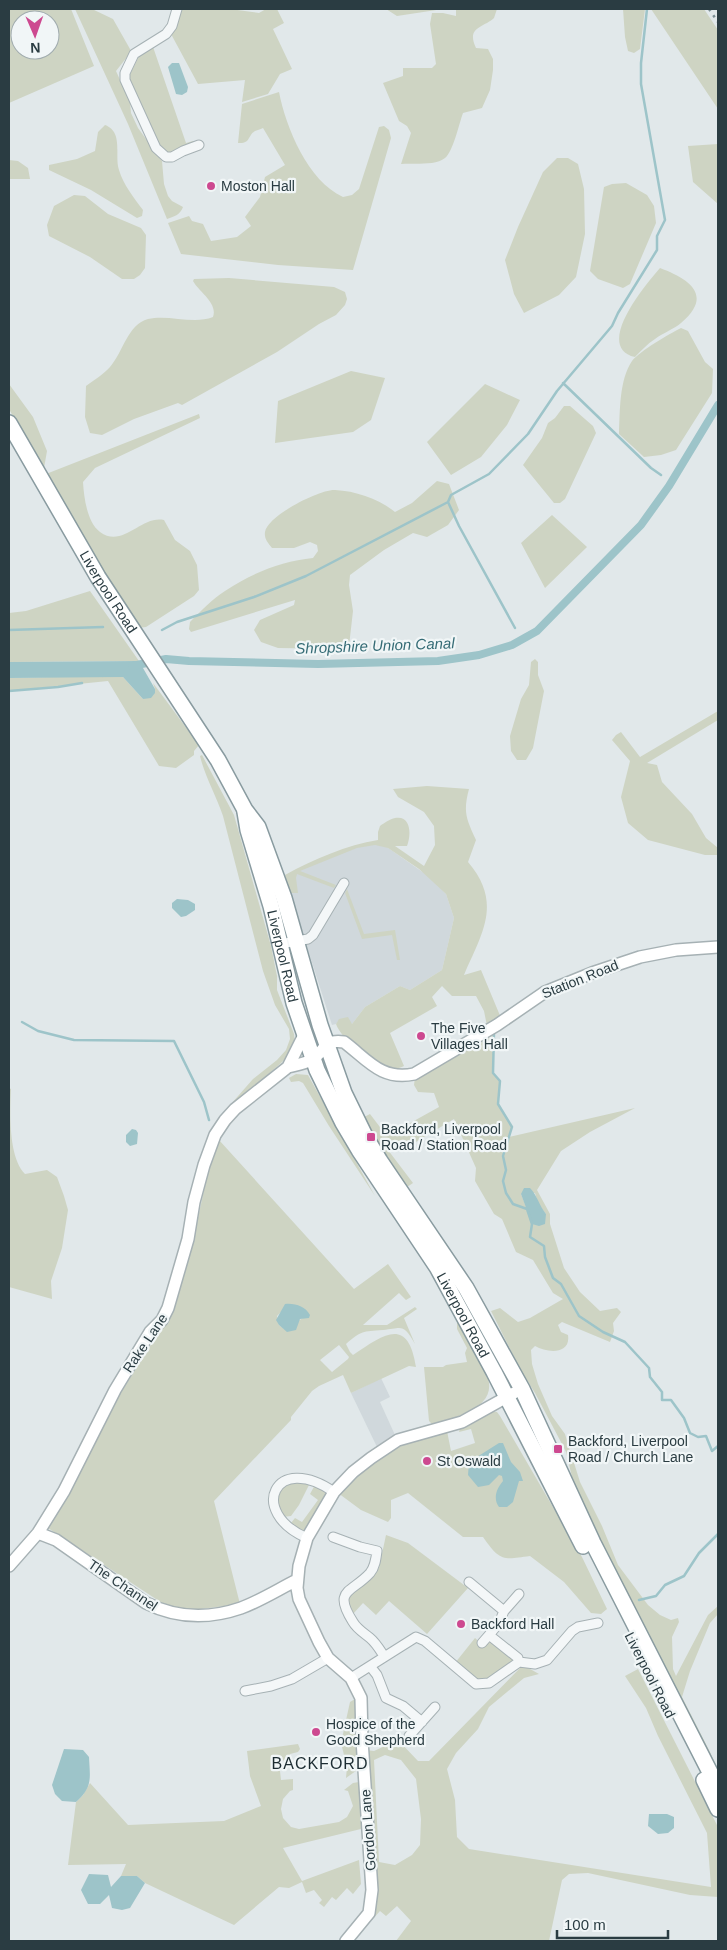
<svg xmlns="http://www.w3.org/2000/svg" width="727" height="1950" font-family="Helvetica,sans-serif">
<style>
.built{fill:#d0d8dc}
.green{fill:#ced4c3;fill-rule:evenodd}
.water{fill:#9dc4c9}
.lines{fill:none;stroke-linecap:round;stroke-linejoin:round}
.stream{stroke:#9dc4c9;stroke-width:2.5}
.canal{stroke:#9dc4c9;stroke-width:8}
.street-casing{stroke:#a6b1b4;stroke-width:11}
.secondary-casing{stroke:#a6b1b4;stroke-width:14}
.highway-casing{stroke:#899ba0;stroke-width:18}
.street{stroke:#f4f7f8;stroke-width:9}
.secondary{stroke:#fff;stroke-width:11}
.highway{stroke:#fff;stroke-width:15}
.rail{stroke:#7b8e93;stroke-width:2.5;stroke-dasharray:2.5 5;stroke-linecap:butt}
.poi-dot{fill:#cd4990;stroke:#f1f6f7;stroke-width:2}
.labels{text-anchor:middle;stroke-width:4.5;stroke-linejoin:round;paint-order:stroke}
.poi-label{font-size:14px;fill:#2a3c42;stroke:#f1f6f7;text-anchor:start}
.street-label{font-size:14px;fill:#2a3c42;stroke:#f1f6f7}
.water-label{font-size:15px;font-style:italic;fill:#346b75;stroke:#f1f6f7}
.quarter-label{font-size:16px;letter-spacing:1px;fill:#1c2c32;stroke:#f1f6f7}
</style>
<rect width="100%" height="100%" fill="#e1e8ea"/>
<path class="built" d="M381,843L431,878L446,894L454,918L442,970L410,990L400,986L365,1007L352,1024L340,1019L336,1024L332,1025L285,878L297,870L365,844Z
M381,1378L390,1397L380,1402L395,1435L377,1447L351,1393Z"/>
<path class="green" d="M9,9H71L94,66L9,103ZM20,20H50V50H20Z
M75,9L80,10L92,9L113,19L130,49L131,52L116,71L130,102L131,113L138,128L162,161L164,184L168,196L172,201L183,207C180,215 175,216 167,219L128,124Z
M177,9H230L259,13L266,9H277L284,23L273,29L292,69L280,74L268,94L242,102L245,80L198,84L171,34Z
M386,9H443L397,16Z
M456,9H497L494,18C483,28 466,27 476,48L488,49L493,59V70L490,90L482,108L463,113C459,124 453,152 445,158C435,166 413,163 401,164L411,133L407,126L399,121L383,83L403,76V68H432L436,64L430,24L432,13H443L456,16Z
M623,9H645L640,49L634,53L628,51L625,37Z
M651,9H704L718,30V109Z
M152,44L186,143L193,141L194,142C185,147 170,157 161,150L128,78L139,56Z
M279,92C286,128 308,181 343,197L352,195L359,189L379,127L384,126L389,130L391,138L353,270L278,265L181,254L168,223L189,216L192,221L203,224L211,241L237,237L251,226L245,217L260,197L265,177L285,165L263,128C261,129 258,130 255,131C247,136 251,144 238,143L242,104Z
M105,125C124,132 114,156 119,170C123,184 134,198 143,210L142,216L137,218L91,190L49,170V165L77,159L95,151L98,132Z
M718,144V204L693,182L688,146Z
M557,158H568L578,164L584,189L585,234L576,277L559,295L524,313L514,294L505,260L518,227L543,172Z
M9,160L18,161L28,168L30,179H9Z
M626,183L647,195L654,206L656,223L630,284L623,288L598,279L590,271L604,187L612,184Z
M74,195L85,196L108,214L141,228L146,235L145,268L140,275L134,279H122L90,257L49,236L47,225L54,206Z
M660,268C689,279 714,295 681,323C674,329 663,333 655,339C647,344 641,351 635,357C593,347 646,284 660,268Z
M229,278L334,287L345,292L347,299L345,305L336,315L319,324L277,352L182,405L178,403L134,419L102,435L90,433L85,417L86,386C94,380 104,374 110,367C123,352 128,324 148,319C169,314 193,325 213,317C218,303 199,292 193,281L194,279Z
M681,328L688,331L705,362L713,369L712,393L676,450L661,455L644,457L619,434C620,412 619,380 632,361C640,351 669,334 681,328Z
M351,371L385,378L371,420L353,432L275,443L278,401Z
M9,384L33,417L47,451L44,468L42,469L9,409Z
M485,384L520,400L507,425L481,457L451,475L427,442Z
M564,406H570L593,426L596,433L565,499L560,503H554L523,465L542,438L548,423L555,418Z
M199,414L200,418L95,468L83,482C84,498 87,522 100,532C123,549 141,515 164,520L175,540L190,551L197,565L199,590L194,596L146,627L138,628L46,474Z
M437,481L449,484L459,510L448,525L427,537L413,533L384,550L350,575L349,585L353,611L349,646L342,649L278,648L261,642L254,630L260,620L294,605L295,600L191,632L189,629L190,622C201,611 212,599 225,591C252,573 282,561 313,558L318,551L317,545L310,542L294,548H272C268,543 264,539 265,532C267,516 320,489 335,490C356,491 379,499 395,512L412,503Z
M552,515L587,547L545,588L521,543Z
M90,591L139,661L9,662V613L26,611Z
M535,659L538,662V675L544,691L533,748L526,760H517L511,751L510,736L521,699L529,685L531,662Z
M94,676L123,677L143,699L155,689L153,683L199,745L194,751V755L176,768L159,766L108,681L9,691V678Z
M718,711V720L647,763L657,765L662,782L692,814L706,838L718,848V855H705L648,840L628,823L621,797L630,761L612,740L616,735L621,732L640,757Z
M202,755L234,815L271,946L277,976V990L294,1034L295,1045L291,1054L262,1080L224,1112L253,1079L277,1060L286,1050L290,1039L289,1029L275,1005L263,971L223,816C216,795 205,777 200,756Z
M427,786L469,789C463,812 466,818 476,840L468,862C503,903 482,933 464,975L481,970L501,1018L487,1026L484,1011L476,996H452L442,986L432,997L437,1006L390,1033L404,1066C400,1068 396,1069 392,1068C376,1065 341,1040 336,1024L339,1019L348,1017L352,1024L365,1007L400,986L410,990L442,970L454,918L446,894L419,869L388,848L375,845L357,848L300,871L336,885L334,888L297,874L296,878L298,893H290L285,875C314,859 347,845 378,840V832L380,826C384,823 390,819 395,818C412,815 411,836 407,846H395L424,866L435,845L434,826L424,812L398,797L393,789Z
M347,889L364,934L395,930L400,960H397L392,935L362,939L345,893Z
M494,1031L493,1073L500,1081L498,1104L512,1127L509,1137L635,1108L590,1132L561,1151L537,1190L550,1214V1224L564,1268L580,1292L600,1311L617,1308L621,1312L613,1323L614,1331L610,1342L562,1322L558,1325L561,1332L568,1335C571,1355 547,1353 535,1346L531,1350L532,1364L538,1384L552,1416L565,1434L580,1482L602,1526L618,1565L648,1605L660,1615L671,1620L678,1618L679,1622L672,1637L673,1669L676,1676L708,1615L718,1606V1614L710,1623L690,1671L682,1697L710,1752L718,1771L715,1772L600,1542L573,1481L566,1452L562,1444L535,1393L520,1369L491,1311L500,1308L518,1322L530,1318L563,1299L553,1293L533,1260L516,1252L502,1219L494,1214L475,1181L476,1168L454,1119L406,1148L396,1145L388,1150L413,1183L404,1189L384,1161L364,1117L370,1114L386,1135L394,1132L439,1107L434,1093L418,1092L414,1085L415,1077ZM535,1193L538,1204L546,1214L527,1209L521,1194Z
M296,1074L308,1075L375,1196L329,1126L303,1083L299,1081L291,1082L289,1078Z
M9,1088L11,1089C10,1112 8,1157 25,1174L47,1170L57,1177L64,1196L68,1210L62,1248L51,1281L52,1299L9,1287Z
M219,1140L354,1289L388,1264L411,1297L406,1300L399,1293L363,1325H387L415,1307L417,1309L404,1318L415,1344C403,1323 403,1328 383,1330C362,1332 362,1330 346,1344L350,1352L353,1355C384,1334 408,1316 416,1367L409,1366L351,1393L343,1375L319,1386L312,1391L291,1417V1420L214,1501L240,1604L201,1609H182L165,1605L48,1528L82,1469L107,1415L162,1327L168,1324L175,1305L196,1227L210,1163ZM281,1312L303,1318L284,1329L279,1325L277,1316ZM339,1345L349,1357L348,1359L332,1372L320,1360Z
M459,1320C464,1327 469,1335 473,1343C476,1347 475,1353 477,1357C481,1364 486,1371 488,1378C497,1409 453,1418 432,1424L429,1421L424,1367H443L446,1365L467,1362L465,1353L467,1348L457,1329V1323Z
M491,1411L497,1412L500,1416L582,1557L607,1609L601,1614L591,1613L564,1582L530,1556C502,1560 500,1561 483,1537H463L408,1493L391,1500V1518L388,1522L361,1510L338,1493L349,1481L404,1441L447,1431L451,1451L475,1443L471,1429L459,1432L460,1428Z
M297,1481L309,1485L299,1505L291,1516L282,1517L276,1500L282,1484Z
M316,1483L325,1491L326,1494L305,1531L300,1532L292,1526L291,1523L295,1518L302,1522L318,1500L310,1494Z
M386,1535L408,1543L468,1588L427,1634L389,1601L376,1615L363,1603L353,1614L347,1604V1598L375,1574L379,1568Z
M475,1638L484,1646L492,1641L514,1660C485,1684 486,1688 455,1663Z
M523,1665L539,1674L524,1678L489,1707L478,1729L456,1753L447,1769L455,1800L457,1837L469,1849L711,1887L707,1833L658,1736L646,1708L625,1676L638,1669L718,1827V1897L690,1895L588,1873L569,1874L562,1880L549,1941H396L411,1921L397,1906L386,1916L380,1911L372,1920L366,1750L374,1751L398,1740L418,1761H429ZM385,1755L401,1760L416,1779L421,1819L420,1845L412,1855L395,1865L379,1862L374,1760Z
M355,1699L358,1701L360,1768L346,1778L347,1767L341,1743L350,1702Z
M298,1744L300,1749L298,1752L290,1754L287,1759L276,1763L275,1767L280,1771L281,1780L293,1779V1790L290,1791L283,1799L281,1809L283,1818L291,1827L299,1829L339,1822L347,1817L353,1806L348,1791L344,1790L353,1783L359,1782L365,1828L283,1848L302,1881L359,1860L361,1884L353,1894L347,1888L336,1900L332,1897L324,1907L319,1903L322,1900L314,1890L306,1893L302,1882L289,1888L279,1887L234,1925L145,1883L137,1876H121L126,1864L68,1865L76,1802L83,1795L90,1783L128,1825L224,1821L261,1806L250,1776L247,1751Z"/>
<path class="water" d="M172,63H179L188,87L187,92L182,95L176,94L168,67Z
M139,661L155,689V693L151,698L143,699L123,677L9,678V662Z
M177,899L188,900L195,904V910L186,916L181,917L172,908V903Z
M132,1129L136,1130L138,1133L137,1144L130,1146L126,1142V1135Z
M524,1188H530C537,1195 539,1205 546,1214L545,1224L539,1226L532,1224L521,1194Z
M285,1304C295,1303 305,1306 310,1315L309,1318L300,1319L296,1330L287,1332L279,1325L276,1320Z
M499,1443H503L511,1462L520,1472L523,1481H519L513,1502L507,1507H499C493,1499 496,1489 503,1481L502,1476L499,1475L489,1485L478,1487L468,1475L469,1462Z
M64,1749L83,1750L89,1757C90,1778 93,1787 76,1802L62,1801L55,1794L52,1785Z
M649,1814H667L674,1817V1828L668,1833L658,1834L648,1826Z
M89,1874L108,1875L111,1887L121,1876H137L145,1883L130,1908L122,1910L112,1908L109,1895L100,1904H88L81,1890Z"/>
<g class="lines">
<path class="stream" d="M563,383L651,468L661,475
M448,502L459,526L515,628
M9,630L103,627
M162,630L177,622L254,597L306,576L448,502L451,495L489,474L528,434L557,391L612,326L618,313L657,250V236L665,220L641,84V63L647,9
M9,691L58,687L82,683
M22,1022L38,1031L74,1040L174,1041L204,1102L209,1120
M494,1032L493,1073L500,1081L498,1104L512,1127L503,1156L506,1170L503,1181L506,1193L513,1204L527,1209L532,1224L530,1237L544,1246L545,1257L553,1278L561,1284L579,1316L603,1332L625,1342L649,1368L650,1377L662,1392V1400H671L684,1418L690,1433L698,1437L706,1436L712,1451L718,1446
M639,1600L656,1596L665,1585L684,1576L699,1553L718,1534"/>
<path class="canal" d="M132,666L166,659L189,661L318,664L438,661L479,655L512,645L537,631L641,525L669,486L718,405"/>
<defs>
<path id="street" d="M177,9L172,26L166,34L134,54L125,73V80L156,148L166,157H172L183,151L199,145
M280,944L308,939L313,935L344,883
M333,1537L360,1547L377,1551C376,1559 375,1567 370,1573C352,1593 332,1589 353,1622C357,1629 364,1633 370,1638C376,1643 380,1650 384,1656
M307,1538C247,1512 275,1451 334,1492
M469,1582L504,1611
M519,1594L504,1611L499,1623L489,1635L518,1658L519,1662
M482,1643L489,1635
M370,1666L377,1675L386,1698L403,1706L422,1722
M351,1678L416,1637L425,1641L476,1684L489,1683L519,1662L535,1664L547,1660L572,1631L578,1627L598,1623
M245,1691L271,1686L292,1679L328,1658
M409,1736L435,1707"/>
<path id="secondary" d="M288,1067C296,1065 304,1064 311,1060C326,1052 321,1039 344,1042C367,1059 381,1081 414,1074L497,1025L545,992L592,973L640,957L676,950L718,947
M38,1533L56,1540L146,1603C176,1618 209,1619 241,1608C260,1601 279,1589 297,1580
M9,1566L38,1533L64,1491L115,1390L150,1332L162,1320L168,1308L188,1239L194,1202L204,1165L215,1135L225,1120L235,1109L288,1067L304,1035
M346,1941L369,1913L372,1890L362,1740L361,1698L351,1678L328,1658L319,1642L299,1599L297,1588L299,1566L307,1538L334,1492L353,1472L371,1458L398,1440L462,1422L514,1393"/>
<g id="highway">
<path id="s1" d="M9,423L98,577L218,760L245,810L258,827L284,898L320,1025L344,1093L365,1136L380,1161L466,1288L522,1389L593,1543L718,1788"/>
<path id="s2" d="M245,812L248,830L271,906L294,1003L317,1070L343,1123L359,1150L437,1267L494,1372L583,1546"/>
<path d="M704,1780L718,1809"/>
</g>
</defs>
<use href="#street" class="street-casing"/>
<use href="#secondary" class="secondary-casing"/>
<use href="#highway" class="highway-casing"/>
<use href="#street" class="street"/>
<use href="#secondary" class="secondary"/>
<use href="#highway" class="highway"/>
<path class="rail" d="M709,9L718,22"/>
</g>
<g class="poi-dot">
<circle cx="211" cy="186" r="5"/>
<circle cx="421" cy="1036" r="5"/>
<rect x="366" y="1132" width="10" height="10" rx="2.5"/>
<rect x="553" y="1444" width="10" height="10" rx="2.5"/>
<circle cx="427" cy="1461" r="5"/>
<circle cx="461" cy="1624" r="5"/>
<circle cx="316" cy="1732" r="5"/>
</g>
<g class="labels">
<g class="poi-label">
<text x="221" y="191">Moston Hall</text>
<text x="431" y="1033">The Five<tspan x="431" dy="16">Villages Hall</tspan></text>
<text x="381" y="1134">Backford, Liverpool<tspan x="381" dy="16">Road / Station Road</tspan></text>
<text x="568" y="1446">Backford, Liverpool<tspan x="568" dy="16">Road / Church Lane</tspan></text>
<text x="437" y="1466">St Oswald</text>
<text x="471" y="1629">Backford Hall</text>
<text x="326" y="1729">Hospice of the<tspan x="326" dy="16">Good Shepherd</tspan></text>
</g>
<g class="street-label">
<text dy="5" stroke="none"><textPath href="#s1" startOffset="196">Liverpool Road</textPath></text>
<text dy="5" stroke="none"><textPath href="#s2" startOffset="149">Liverpool Road</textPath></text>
<text transform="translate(580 979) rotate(-22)" y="5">Station Road</text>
<text dy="5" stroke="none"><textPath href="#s2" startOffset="554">Liverpool Road</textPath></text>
<text transform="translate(145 1343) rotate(-56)" y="5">Rake Lane</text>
<text transform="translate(123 1585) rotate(34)" y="5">The Channel</text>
<text transform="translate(650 1675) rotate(63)" y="5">Liverpool Road</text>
<text transform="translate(368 1830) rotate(-94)" y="5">Gordon Lane</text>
</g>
<g class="water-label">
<text transform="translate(375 646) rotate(-2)" y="5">Shropshire Union Canal</text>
</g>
<g class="quarter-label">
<text x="320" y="1769">BACKFORD</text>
</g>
</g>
<rect width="727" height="1950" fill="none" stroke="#2a3c42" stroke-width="20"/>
<g transform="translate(35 35) rotate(178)"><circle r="24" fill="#f1f6f7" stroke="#a1acaf"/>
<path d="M0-4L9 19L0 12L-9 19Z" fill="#cd4990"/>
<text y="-8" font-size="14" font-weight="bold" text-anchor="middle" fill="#2a3c42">N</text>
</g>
<path d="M557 1930v8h111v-8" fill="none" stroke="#2a3c42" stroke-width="2.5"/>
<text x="564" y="1930" font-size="15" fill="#2a3c42" stroke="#f1f6f7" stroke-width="4" paint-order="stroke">100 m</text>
</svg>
